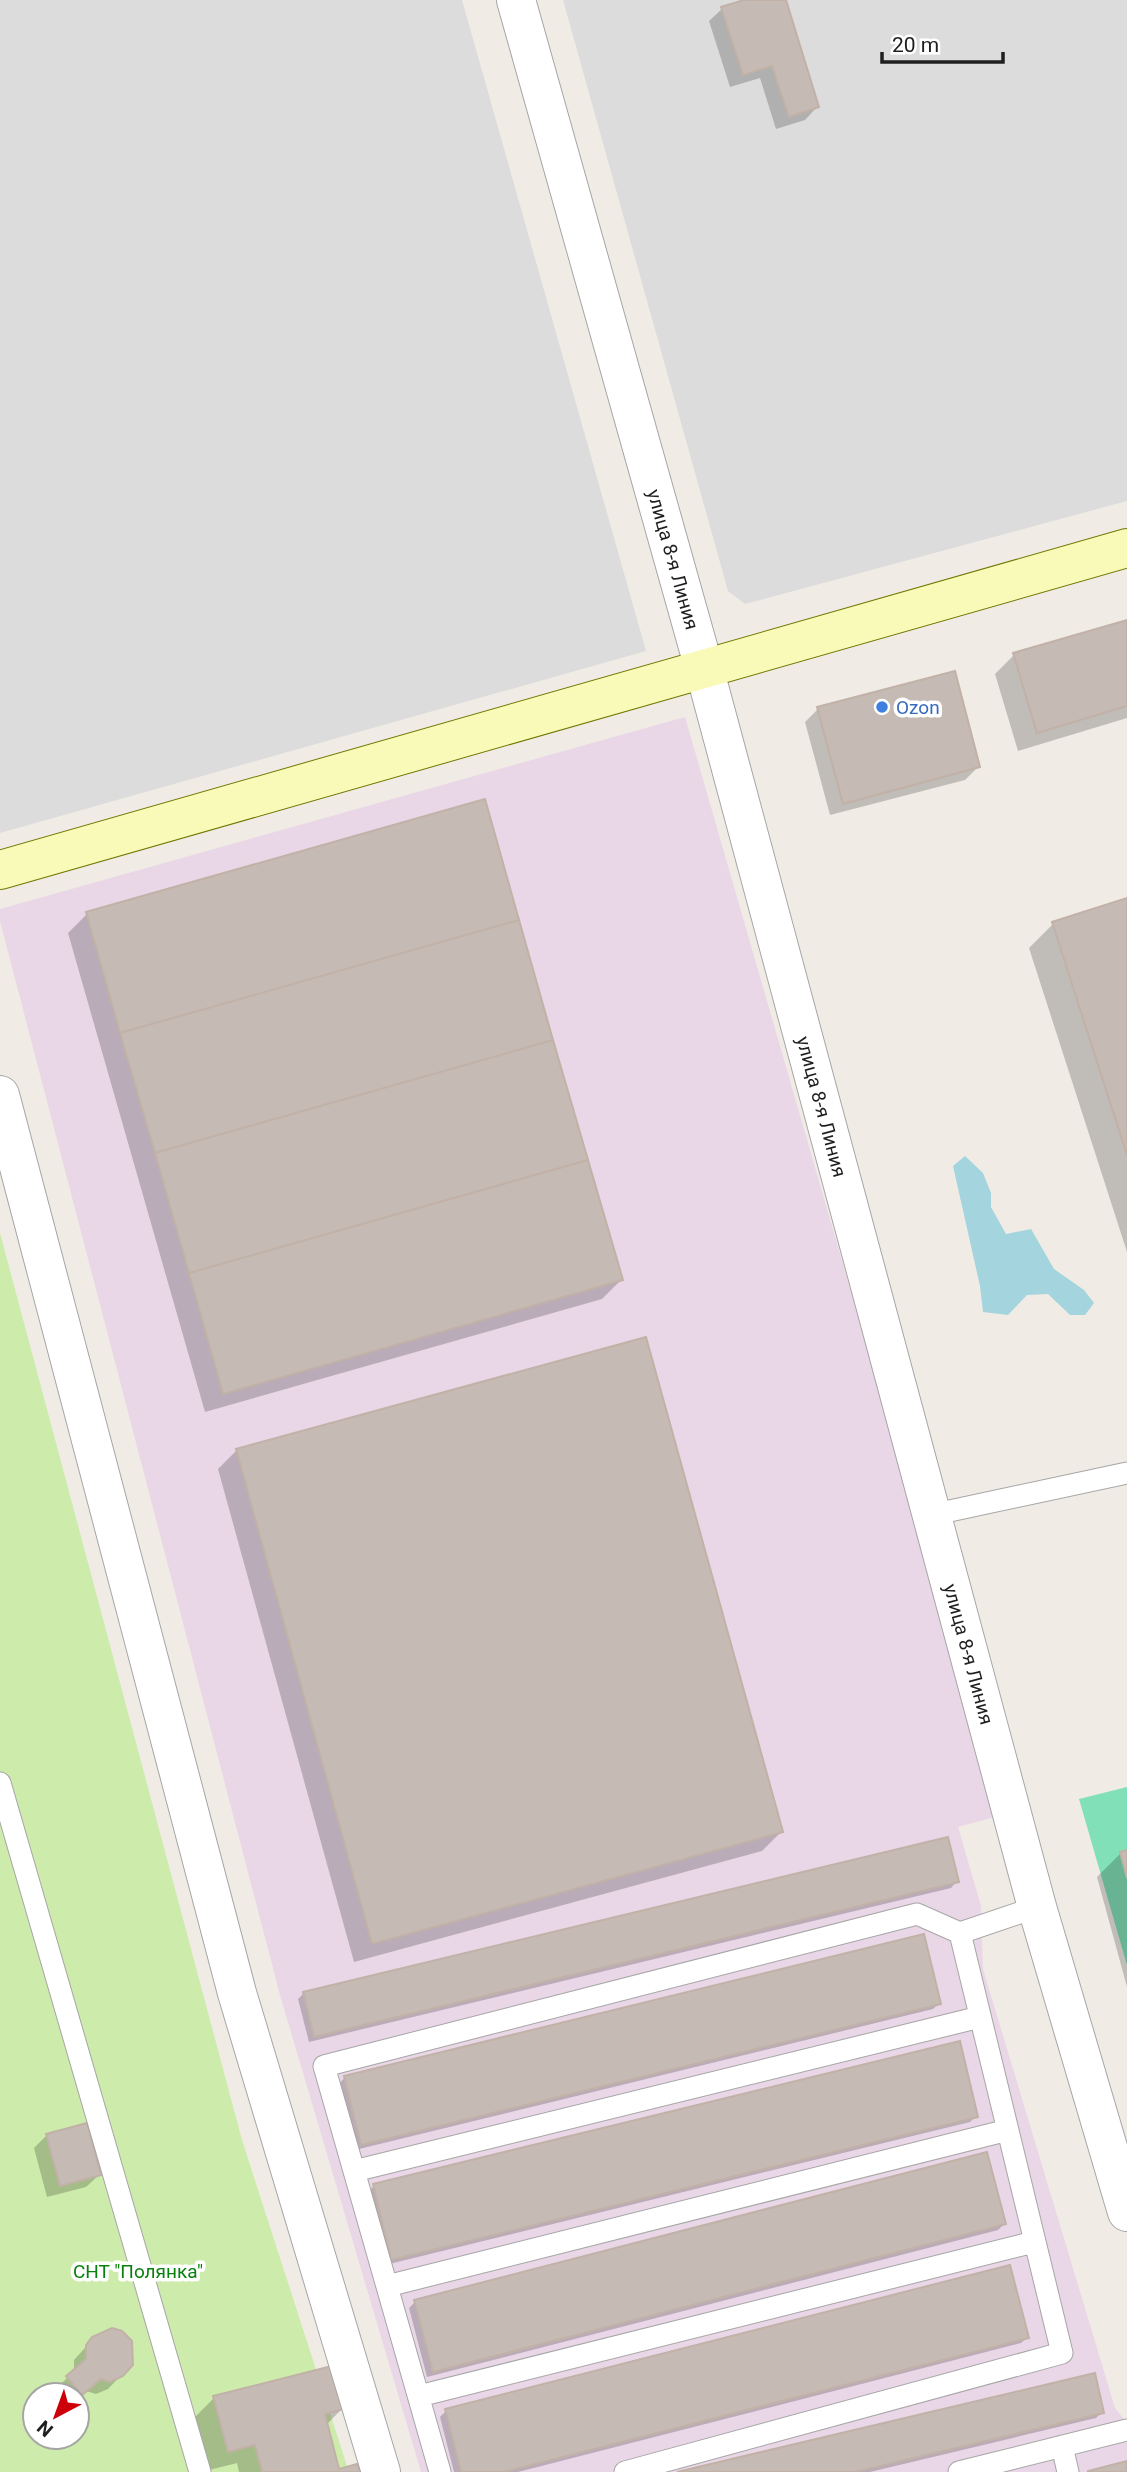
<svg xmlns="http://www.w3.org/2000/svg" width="1127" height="2472" font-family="Roboto,sans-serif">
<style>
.residential{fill:#dddcdc}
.industrial{fill:#e9d6e6}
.grass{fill:#cdebaa;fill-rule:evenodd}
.pitch{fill:#81e0b7}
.water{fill:#a4d4de}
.shadow{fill:#0003}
.building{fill:#c5bbb4;stroke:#c2b1a7;stroke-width:2}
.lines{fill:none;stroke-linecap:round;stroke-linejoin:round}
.lane-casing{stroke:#a6a6a6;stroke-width:23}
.street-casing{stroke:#a6a6a6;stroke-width:40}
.secondary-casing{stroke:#717803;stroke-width:40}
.lane{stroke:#fff;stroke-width:21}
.street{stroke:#fff;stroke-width:38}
.secondary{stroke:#fafab8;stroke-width:38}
.shop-dot{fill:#3f7fe0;stroke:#fff;stroke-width:2.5}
.labels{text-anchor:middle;stroke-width:7;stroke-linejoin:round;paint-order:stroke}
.street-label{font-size:19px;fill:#1f1f1f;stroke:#fff}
.shop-label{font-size:19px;fill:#366cbe;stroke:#fff;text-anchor:start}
.park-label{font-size:19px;fill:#0a800e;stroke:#fff}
</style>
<rect width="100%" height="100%" fill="#f0ece5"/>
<path class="residential" d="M0,0H462L646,651L0,833Z
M563,0H1127V501L745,604L728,591Z"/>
<path class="industrial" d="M685,717L1002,1815L958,1827L981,1906L983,1969L1115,2408L1127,2423V2472H421L280,1995L0,921V909Z"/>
<path class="grass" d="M0,1233L242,2140L349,2472H0ZM35,2395H77V2437H35Z"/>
<path class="pitch" d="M1127,1787V1965L1079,1799Z"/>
<path class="water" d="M965,1156L983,1173L991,1193V1207L1006,1234L1031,1229L1054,1269L1084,1290L1094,1303L1085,1315H1070L1048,1294L1027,1295L1008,1315L983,1312L980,1286L953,1166Z"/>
<path class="shadow" d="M750,0H784L817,107L805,120L776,129L760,78L730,87L709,21L722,9Z
M1127,621V718L1018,751L995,674L1014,655Z
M818,709L978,767L965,780L830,815L805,722Z
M1127,900V1252L1029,948L1053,924Z
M87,914L621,1280L602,1299L205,1412L68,933Z
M237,1450L781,1832L762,1851L354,1962L218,1469Z
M1127,1852V1987L1097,1877L1121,1853Z
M957,1881L951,1888L309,2042L298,1999L304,1993Z
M939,2003L933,2009L355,2150L339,2084L345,2077Z
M976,2116L970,2122L385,2265L368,2192L374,2186Z
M47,2135L99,2175L86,2187L47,2197L34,2148Z
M1004,2224L998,2230L427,2377L409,2308L415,2302Z
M1027,2337L1021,2343L518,2472H454L440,2417L446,2411Z
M93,2339L131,2365L108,2389L96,2394L86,2391L77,2399V2395H59L55,2390L74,2371V2360Z
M214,2398L342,2409L326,2425L338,2471L358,2472H239L237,2463L209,2470L195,2417Z
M1102,2412L1096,2418L870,2472H684Z"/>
<path class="building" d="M744,0H786L819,107L789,117L772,66L743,75L721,7Z
M1127,620V706L1037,733L1013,653Z
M955,671L980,767L843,804L817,707Z
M485,799L519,920L120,1033L86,912Z
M1127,898V1155L1052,922Z
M519,920L553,1040L155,1153L120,1033Z
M553,1040L588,1160L189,1273L155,1153Z
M588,1160L623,1280L223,1394L189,1273Z
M646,1337L783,1832L372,1944L236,1449Z
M948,1837L959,1882L314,2037L303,1992Z
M1127,1850V1878L1120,1852Z
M924,1934L941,2004L361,2145L344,2076Z
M960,2041L978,2117L391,2260L373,2184Z
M87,2123L101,2175L60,2186L46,2134Z
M987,2152L1006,2224L433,2372L414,2300Z
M1010,2265L1029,2338L504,2472H461L445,2409Z
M112,2328L122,2331L132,2341L133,2365L123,2376L110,2382L101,2379L82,2395L66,2376L86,2359V2345L92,2337Z
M332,2366L343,2409L325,2414L339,2469L357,2464L360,2472H262L255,2445L228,2452L213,2396Z
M1095,2373L1104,2413L855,2472H677Z
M1127,2461V2472H1088V2471Z"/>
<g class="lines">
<defs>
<path id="lane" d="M931,1515L1127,1473
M0,1783L200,2472
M354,2171L980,2017
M387,2286L1008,2130
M419,2396L1034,2242
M1062,2446L1068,2472
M440,2472L324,2066L917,1914L960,1933L1037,1907
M625,2472L1062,2353L960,1933
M959,2472L1127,2430"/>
<g id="street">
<path id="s1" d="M516,0L704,668L1037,1907L1127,2212"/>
<path d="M0,1095L237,1993L381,2472"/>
</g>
<path id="secondary" d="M0,870L1127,548"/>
</defs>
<use href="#lane" class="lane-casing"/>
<use href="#street" class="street-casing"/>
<use href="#secondary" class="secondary-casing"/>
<use href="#lane" class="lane"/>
<use href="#street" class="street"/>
<use href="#secondary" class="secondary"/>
</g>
<circle class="shop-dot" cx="882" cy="707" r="7"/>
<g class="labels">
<g class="street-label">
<text dy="7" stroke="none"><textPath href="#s1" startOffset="581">улица 8-я Линия</textPath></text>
<text dy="7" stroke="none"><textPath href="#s1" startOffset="1148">улица 8-я Линия</textPath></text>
<text dy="7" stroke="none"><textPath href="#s1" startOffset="1715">улица 8-я Линия</textPath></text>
</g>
<g class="shop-label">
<text x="896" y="714">Ozon</text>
</g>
<g class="park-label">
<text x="138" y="2278">СНТ "Полянка"</text>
</g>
</g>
<g transform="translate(56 2416) rotate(221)"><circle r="33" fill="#ffffff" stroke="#a5a5a5" stroke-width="2"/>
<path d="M0-5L12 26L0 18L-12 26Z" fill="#cd0009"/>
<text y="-10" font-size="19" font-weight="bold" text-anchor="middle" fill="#1f1f1f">N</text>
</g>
<path d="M882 52v10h121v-10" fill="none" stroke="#1f1f1f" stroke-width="3.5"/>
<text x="892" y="52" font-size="21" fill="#1f1f1f" stroke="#ffffff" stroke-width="5" paint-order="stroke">20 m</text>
</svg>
